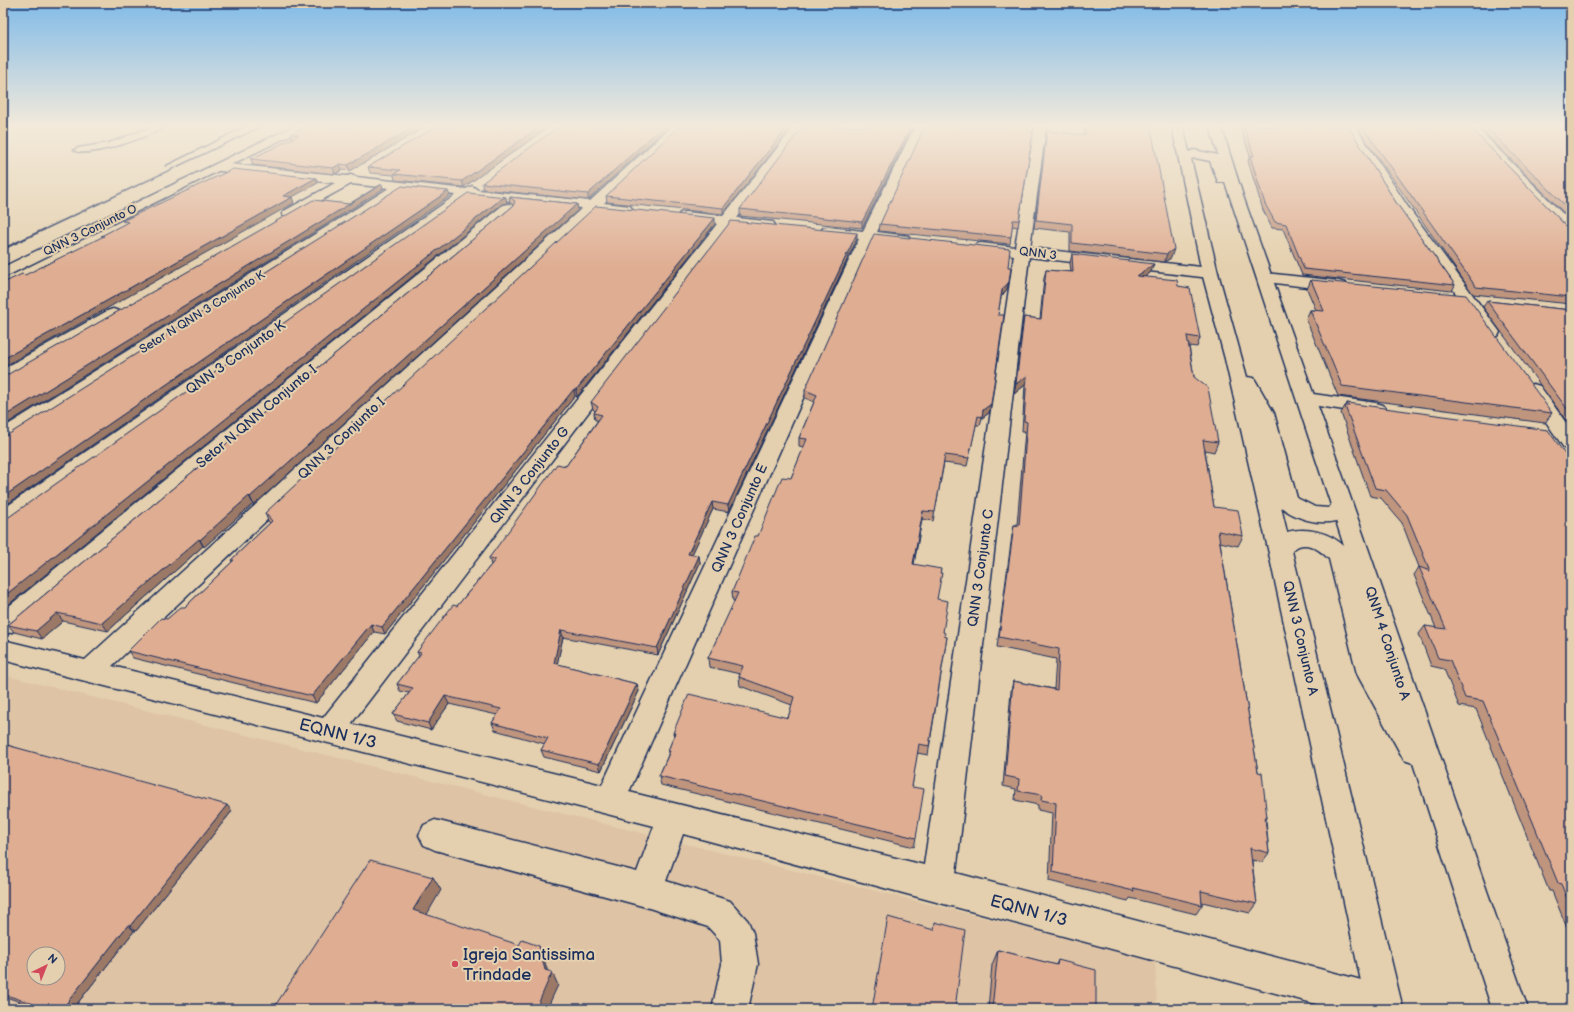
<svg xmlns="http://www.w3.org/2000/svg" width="1574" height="1012" font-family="'Balsamiq Sans',sans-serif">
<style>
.built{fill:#dec3a5;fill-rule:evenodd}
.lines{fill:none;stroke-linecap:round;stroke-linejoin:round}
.lane-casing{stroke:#1b2f5e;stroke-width:3}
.street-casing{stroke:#1b2f5e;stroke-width:3}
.secondary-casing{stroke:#1b2f5e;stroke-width:3}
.lane{fill:#e4d0ae;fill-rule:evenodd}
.street{fill:#e4d0ae;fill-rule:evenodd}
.secondary{fill:#e4d0ae;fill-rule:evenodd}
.rail-far1{stroke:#1b2f5e;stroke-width:1.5}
.rail{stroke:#1b2f5e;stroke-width:2}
.wall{fill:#c0957e;stroke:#1b2f5e}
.shaded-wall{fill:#9c7966;stroke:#1b2f5e}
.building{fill:#dfad92;stroke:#1b2f5e;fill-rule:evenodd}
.poi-dot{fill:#d1495b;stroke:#e4d0ae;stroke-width:1.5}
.labels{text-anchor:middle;stroke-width:4;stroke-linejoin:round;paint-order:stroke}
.far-street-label{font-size:12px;fill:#1b2f5e;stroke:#e4d0ae}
.street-label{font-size:14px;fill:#1b2f5e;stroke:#e4d0ae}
.near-street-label{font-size:17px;fill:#1b2f5e;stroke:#e4d0ae}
.near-poi-label{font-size:17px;fill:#1b2f5e;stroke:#e4d0ae;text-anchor:start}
</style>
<rect width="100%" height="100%" fill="#e4d0ae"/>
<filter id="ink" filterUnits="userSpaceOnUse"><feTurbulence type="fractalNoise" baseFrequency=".025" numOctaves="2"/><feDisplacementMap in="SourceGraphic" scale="8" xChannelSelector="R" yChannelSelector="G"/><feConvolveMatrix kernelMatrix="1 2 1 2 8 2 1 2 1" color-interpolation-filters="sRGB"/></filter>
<g filter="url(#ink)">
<path class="built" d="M3,675L1155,960L1157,1009H3ZM34,954H58V978H34Z"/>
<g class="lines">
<defs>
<path id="lane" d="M155,126H166C154,135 85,160 74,150L78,148L109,143Z"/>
<path id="street" d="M672,126H684L604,203L630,206L632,209L630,212L625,213L596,210L112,666L323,718L717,224L680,219L678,216L680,213L685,212L723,216L795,126H806L737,218L773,222L775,225L773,228L768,229L731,225L351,724L602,785L859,239L828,235L823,234L821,231L823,228L828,227L863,231L915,126H926L877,232L908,236L910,239L908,242L903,243L873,240L629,792L924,865L1014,255L981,251L976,250L974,247L976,244L981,243L1015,247L1035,126H1046L1030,248L1210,268L1215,270L1218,273L1215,276L1210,278L1029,257L956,873L1384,986L1397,991L1402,1004L1400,1009H1335L683,834L666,881L730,901L748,921L753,933L758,964L748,1009H712L722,964L720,940L708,927L646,907L435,850L424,845L419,835L424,825L435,820L637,872L654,826L3,660V640L85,660L582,208L471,197L11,525L3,527V509L456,195L404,190L10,441L3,443V428L389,188L351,184L289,218L284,217L282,214L284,211L335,183L220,171L214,167L216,164L220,163L347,176L351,175L356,177L466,189L472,186L478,190L590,201Z
M1344,126H1355L1408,207L1500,332L1498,336L1492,337L1486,336L1396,209Z
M1463,126H1475L1571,222V234L1566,233Z
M508,204L513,205L515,208L513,211L12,632L3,635V611L503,205Z
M1265,273L1339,281L1345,283L1347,286L1345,289L1339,291L1260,281L1257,278L1260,275Z
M113,309L119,311L121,314L119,317L9,381L3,382V369L107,311Z
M1533,384L1540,386L1571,430V450L1564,448L1524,390L1526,386Z
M1306,393L1376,403L1383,405L1386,409L1383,413L1376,415L1299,403L1297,399L1299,395Z"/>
<path id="secondary" d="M294,126H309L3,278V267Z
M1172,126H1183L1189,152L1194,150L1218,155L1210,126H1221L1243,196L1353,505L1528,1009H1492L1413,763L1404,760L1357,674L1329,559C1319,549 1304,538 1292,551L1403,1009H1367L1268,549L1225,359L1202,273ZM1195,158L1210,161L1218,182H1225L1331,505L1329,508L1315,507L1297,498L1274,413L1254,378L1247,377L1218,273L1191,159ZM1281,507C1297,519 1317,525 1336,521L1344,546C1329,532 1307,527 1287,532Z"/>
</defs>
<use href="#lane" class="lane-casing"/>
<use href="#street" class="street-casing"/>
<use href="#secondary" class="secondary-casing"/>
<use href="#lane" class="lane"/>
<use href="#street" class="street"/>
<use href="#secondary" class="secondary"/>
<path class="rail-far1" d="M165,166L246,126
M43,230L263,126"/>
<path class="rail" d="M3,249L45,229"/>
</g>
<path class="wall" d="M307,126H427L350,171L342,170L335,174L253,165L251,159L292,139L291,134Z
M437,126H550L464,187L395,180L394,175L370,173L368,167Z
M669,126L588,200L483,189L482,183Z
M793,126L723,214L607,202L606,196Z
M913,126L862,228L740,216V209Z
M1085,126H1150L1171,258L1164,262L1070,251V232L1034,228L1047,131L1084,135Z
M1240,126H1348L1397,204L1455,285L1452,291L1302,275L1283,229L1272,228L1263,210L1248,161L1250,156Z
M1356,126H1469L1568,228L1571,229V304L1473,294Z
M1478,126H1571V220Z
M1028,131L1033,132L1018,227L1012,226L1010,244L879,231L880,224Z
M509,197L577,204L578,210L254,505L253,504L204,547L203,546L108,631L63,621L42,639L14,632L8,625L513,206V205L510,203Z
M715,224L577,397L575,396L385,634L374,632L316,703L133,658L128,651L167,619L185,607L232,562L231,560L270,523L268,521L265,513Z
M857,239L729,512L713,509L692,554L699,556L700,563L658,655L563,637L557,664L637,684L639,691L601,771L544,757L541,750L545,744L495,730L492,723L497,715L449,704L431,730L397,721L393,714L409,693L400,691L397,684L419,656L417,652L457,606L491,565L489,558L566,466L598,420H595L594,413L595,411L593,409L591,402Z
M1072,254L1151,272L1145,277L1178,286L1200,338L1197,347L1189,346L1194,377L1218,442L1214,452L1205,450L1214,507L1243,536L1238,546L1220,542L1258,772L1267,818L1266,820L1269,853L1262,862L1252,860L1257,904L1250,913L1202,902V905L1196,914L1130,898L1128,901L1049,881L1052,813L1038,810V805L1015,800L1016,789L1003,786L1011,691L1013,681L1054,689L1056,659L997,647L1012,535L1014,525H1017L1025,431H1022L1025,385L1014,394L1022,326L1024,317L1040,319L1044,278L1046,270L1071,272L1070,263Z
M1008,267L1007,289L1001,297L998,315L991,404L989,413L982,418L980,425H976L967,466L944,463L933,521L922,519L914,564L937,599L943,632L944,636L947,637L928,755L917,753L912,787L916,838L914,847L661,785L659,776L668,755V751L674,736L673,733L788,718L792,705L740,686L739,677L740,674L709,667L708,658L735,601H733L732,592L758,536L791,478L804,447L799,446V438L814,402L805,398V390Z
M1311,280L1552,413L1545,423L1338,396L1306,319L1310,310H1316L1307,289Z
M1487,301L1571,310V427L1483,307Z
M1347,403L1571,463V938L1552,891H1549L1476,709L1459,706L1444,669L1431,666L1419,634L1425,626L1436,628L1414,575L1419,567L1402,523L1381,498L1370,496L1341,413L1345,406H1346Z
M3,744L232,811L136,931H134L73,1009H41L3,996Z
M998,950L1056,965L1058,960L1096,1009H988L992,965Z"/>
<path class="shaded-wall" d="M416,126H427L350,171L348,165Z
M541,126H550L464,187L462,181Z
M663,126H669L588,200V194Z
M788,126H793L723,214V208Z
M911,126H913L862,228V222Z
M340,164L342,170L335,174L333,168Z
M316,178L318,183L285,201L283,196Z
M382,184L383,189L3,426V417Z
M448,191L450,196L3,507V497Z
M292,197L294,203L3,367V359Z
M506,197L507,203L502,204L3,609V597L501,199Z
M577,204L578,210L254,505L250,497Z
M715,218V224L577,397L576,390Z
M857,233V239L729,512L728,505Z
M1174,249L1171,258L1164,262L1167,254Z
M1154,264L1151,272L1135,284L1137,276Z
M1009,282L1007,289L1001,297L1002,290Z
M1027,376L1025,385L1014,394L1016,384Z
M574,389L575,396L385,634L382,627Z
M991,404L989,413L982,418L983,410Z
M249,496L253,504L204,547L200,540Z
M712,502L713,509L689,561L688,554Z
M923,511L922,519L912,573L913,564Z
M199,539L203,546L108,631L102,623Z
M699,556L700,563L658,655L657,648Z
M57,613L63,621L42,639L36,631Z
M371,624L374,632L316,703L312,696Z
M561,630L563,637L556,670L554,663Z
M637,684L639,691L601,771L599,764Z
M445,696L449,704L431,730L428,723Z
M227,805L232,811L136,931L130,926Z
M433,877L441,890L422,923L413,910Z
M128,925L134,931L73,1009H62Z
M539,946L544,959L550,979L552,972L558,985L547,1009H536L545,970Z"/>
<path class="building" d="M307,126H416L348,165L340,164L333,168L251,159L299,135L291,134Z
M437,126H541L462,181L394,174L400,170L368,167Z
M559,126H663L588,194L482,183Z
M679,126H788L723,208L606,196Z
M803,126H911L862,222L740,209Z
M925,126H1029L1028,131L1033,132L1019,220H1013L1011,237L880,224Z
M1086,126H1150L1151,128L1174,249L1167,254L1072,243V224L1036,220L1047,131L1085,135Z
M1244,126H1348L1397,204L1455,285L1304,269L1286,224L1275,222L1265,204L1250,156H1254Z
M1362,126H1469L1568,228L1571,229V297L1476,287Z
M1485,126H1571V211Z
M233,169L316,178L283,196L292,197L3,359V283L22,274L25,275L104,236H101L128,222L122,221Z
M382,184L3,417V376H5L313,200L349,204Z
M402,186L448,191L3,497V437L6,436Z
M468,193L506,197L501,199L3,597V520L6,519Z
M509,197L577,204L250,497L249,496L200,540L199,539L102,623L57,613L36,631L8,625L513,206L515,201Z
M596,206L715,218L576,390L574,389L382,627L371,624L312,696L128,651L161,618L167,619L181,607H185L234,560H231L272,521L265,513Z
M731,221L857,233L728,505L712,502L688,554L699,556L657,648L561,630L554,663L637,684L599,764L541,750L548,738L492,723L501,709L445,696L428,723L393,714L413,688L397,684L421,653L417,652L453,605L457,606L496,559L489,558L557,464L566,466L602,415L594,413L598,407L591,402Z
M874,234L1010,249L1008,267H1011L1009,282L1002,290L998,315H1004L991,404L983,410L982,417L978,416L969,458L945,455L935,512L923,511L913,564L941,569L940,573H942L937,599L948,601L943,632L945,633L944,636L947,637L929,746L919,744L912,787L924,789L916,838L659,776L670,751H668L675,733H673L689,694L788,718L794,697L739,677L743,666L708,658L738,593L732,592L755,536H758L782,477L791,478L807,439L799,438L817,395L805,390Z
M1072,254L1154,264L1137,276L1177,280L1178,286L1190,288L1200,338L1187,336L1194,377L1208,388L1218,442L1203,440L1214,507L1238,510L1243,536L1218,531L1258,772L1262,773L1267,818H1265L1269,853L1250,848L1257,904L1201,891L1202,905L1133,888L1134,891L1053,872L1056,803L1041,800L1042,795L1018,791L1019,779L1005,776L1013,681L1057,690L1059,649L999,637L1014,525L1019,526L1027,422L1024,421L1027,376L1016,384L1024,317L1041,319L1046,270L1073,272Z
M1311,280L1466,295L1552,413L1342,386L1310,310L1324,311Z
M1487,301L1571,310V414Z
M1347,403L1548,430L1571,463V474L1567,473L1571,478V908L1561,884L1558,883L1483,701L1465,698L1450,660L1438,658L1425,626L1446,629L1419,567L1430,571L1407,515L1386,490L1375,488L1345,406H1349Z
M3,744L227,805L130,926L128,925L62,1009H49L3,994ZM34,954H58V978H34Z
M370,860L433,877L413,910L519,945L522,940L539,946L545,970L552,972L536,1009H273Z
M888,917L934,930L935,922L965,930L955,1009H872Z
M998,950L1057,965L1058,960L1096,970V1009H992Z"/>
</g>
<linearGradient id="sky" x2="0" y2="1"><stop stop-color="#81bbe8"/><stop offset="0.47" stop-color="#f3eadb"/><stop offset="1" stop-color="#f3eadb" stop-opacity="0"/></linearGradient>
<rect width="1574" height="268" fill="url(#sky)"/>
<circle class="poi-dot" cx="455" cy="964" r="4"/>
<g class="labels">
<g class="far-street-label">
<text transform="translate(90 230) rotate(-26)" y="4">QNN 3 Conjunto O</text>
<text transform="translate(1038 253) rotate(7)" y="4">QNN 3</text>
<text transform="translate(202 312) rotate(-32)" y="4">Setor N QNN 3 Conjunto K</text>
</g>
<g class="street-label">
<text transform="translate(235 357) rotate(-35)" y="5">QNN 3 Conjunto K</text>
<text transform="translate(256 416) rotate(-40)" y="5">Setor N QNN Conjunto I</text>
<text transform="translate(341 438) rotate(-43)" y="5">QNN 3 Conjunto I</text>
<text transform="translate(529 475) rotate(-52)" y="5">QNN 3 Conjunto G</text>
<text transform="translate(739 518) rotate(-66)" y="5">QNN 3 Conjunto E</text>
<text transform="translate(980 568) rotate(-82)" y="5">QNN 3 Conjunto C</text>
<text transform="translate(1301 638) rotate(77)" y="5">QNN 3 Conjunto A</text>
<text transform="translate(1388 643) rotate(72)" y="5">QNM 4 Conjunto A</text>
</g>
<g class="near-street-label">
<text transform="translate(338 733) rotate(14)" y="6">EQNN 1/3</text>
<text transform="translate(1029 910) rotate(15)" y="6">EQNN 1/3</text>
</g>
<g class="near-poi-label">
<text x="463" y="960">Igreja Santissima<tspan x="463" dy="20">Trindade</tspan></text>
</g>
</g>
<rect width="1574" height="1012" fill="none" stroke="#e4d0ae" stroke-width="16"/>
<rect x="8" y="8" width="1558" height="996" fill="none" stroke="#1b2f5e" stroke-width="1.5" filter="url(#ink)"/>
<g transform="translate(46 966) rotate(43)"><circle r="19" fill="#e4d0ae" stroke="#94908e"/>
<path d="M0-3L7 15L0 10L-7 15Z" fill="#d1495b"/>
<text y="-6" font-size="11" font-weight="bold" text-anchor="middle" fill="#1b2f5e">N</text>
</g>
</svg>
